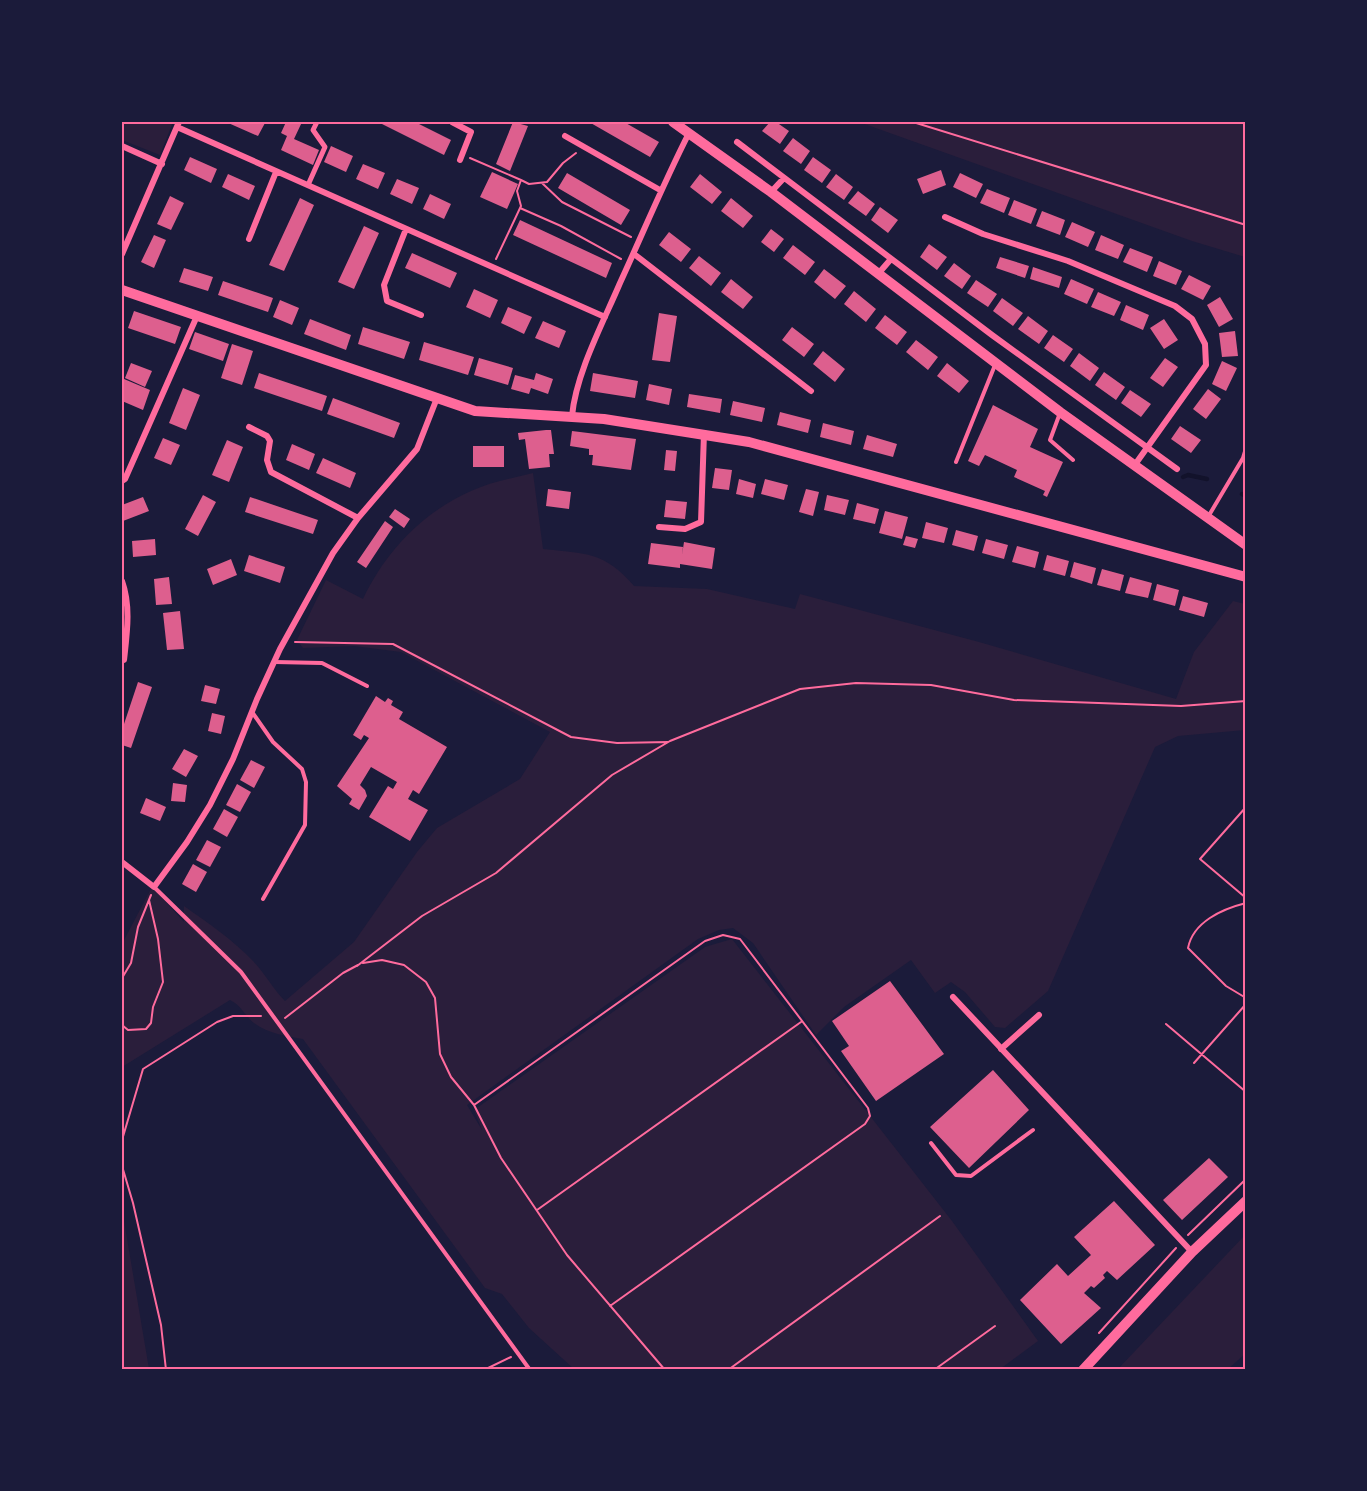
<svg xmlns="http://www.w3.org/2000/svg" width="1367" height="1491" font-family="Spectral,serif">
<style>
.green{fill:#2a1e3b}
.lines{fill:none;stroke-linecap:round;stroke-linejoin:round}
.stream{stroke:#12122b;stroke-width:4.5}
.building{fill:#dd5f8e}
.path{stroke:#ff6b9d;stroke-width:2}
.service{stroke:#ff6b9d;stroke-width:4}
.pedestrian{stroke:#ff6b9d;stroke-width:5}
.minor{stroke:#ff6b9d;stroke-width:6}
.tertiary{stroke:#ff6b9d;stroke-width:10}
.secondary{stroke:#ff6b9d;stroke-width:10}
.neatline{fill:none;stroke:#ff6b9d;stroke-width:2}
</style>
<rect width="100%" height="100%" fill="#1b1b3a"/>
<path class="green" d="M122,122H173L160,155L122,140Z
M859,122H1245V257L1192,241Z
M533,473L543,549C586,554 604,551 634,586L707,589L795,609L800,594L979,642L1176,699L1194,652L1233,601L1245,604V730L1178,736L1155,747L1048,991L1005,1028L995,1027L965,992L951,982L935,993L911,960L844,1007L816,1035L753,943L733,928L719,930L698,939L467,1105L482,1130L474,1110L705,947L732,939L952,1221L1038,1341L1000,1369H574L529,1328L502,1294L485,1288L303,1039C286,1036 269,1034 254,1023C245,1016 241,1005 230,1000L122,1067V944L152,887L184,922V906C208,923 233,940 253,961C265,974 273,989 285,1001L354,942L417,852L437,828L520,779L550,732L401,652L354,646L303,648L297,640L326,580L363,599C386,551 422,513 471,491C490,482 513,478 533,473Z
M122,1209L149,1369H122Z
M1245,1235L1246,1353L1228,1369H1118Z"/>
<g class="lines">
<path class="stream" d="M1183,477L1188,475L1207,479
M1242,494L1246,496"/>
</g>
<path class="building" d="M226,122H262L265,123L258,136Z
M286,122H302L294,139L319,150L313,165L281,150L287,136L281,133Z
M378,122H415L451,140L444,155Z
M513,122L528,126L510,171L496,164Z
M589,122H624L659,142L650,157Z
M770,122H776L789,131L780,144L762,131Z
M793,138L810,151L801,164L783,151Z
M331,146L353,156L346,172L324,162Z
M190,157L217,169L211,183L184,170Z
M813,157L831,170L822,183L804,170Z
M363,164L385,173L378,189L356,179Z
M941,170L946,185L923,194L917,179Z
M492,172L518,184L507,209L480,197Z
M567,173L630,210L621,225L558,188Z
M960,173L983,184L976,198L953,187Z
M228,174L255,186L249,200L222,187Z
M700,174L722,192L712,204L690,187Z
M836,174L853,187L844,200L826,187Z
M397,179L419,188L412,204L390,194Z
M987,189L1010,198L1004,213L980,203Z
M858,191L875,204L866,216L848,203Z
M430,194L451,204L444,219L423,209Z
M170,196L184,203L171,230L157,224Z
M300,198L314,205L284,271L269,265Z
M731,198L753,216L743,228L721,211Z
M1014,200L1037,209L1031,224L1008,215Z
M880,207L898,220L888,233L871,220Z
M1042,211L1065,220L1060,235L1036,226Z
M520,220L612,263L606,278L513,235Z
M1072,222L1095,232L1088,247L1065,237Z
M364,226L379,233L354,289L338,282Z
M771,229L784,239L774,252L761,242Z
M669,232L691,249L681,262L659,245Z
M154,235L166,240L154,268L141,262Z
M1101,235L1124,245L1118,259L1095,250Z
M929,244L947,257L937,270L920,257Z
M793,245L815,262L805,275L783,258Z
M1130,248L1153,257L1147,272L1123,262Z
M412,253L457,273L450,288L405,268Z
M699,256L721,273L711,286L689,268Z
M1000,257L1029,266L1025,278L996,268Z
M1159,261L1182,271L1176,285L1153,276Z
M954,263L971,276L962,289L944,276Z
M1033,267L1062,277L1059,288L1030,279Z
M184,268L213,277L208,291L179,282Z
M824,269L846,286L835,299L814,282Z
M1189,275L1211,286L1203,300L1181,289Z
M731,279L753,297L743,309L721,292Z
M1071,279L1094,289L1087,304L1064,294Z
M976,280L997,294L988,307L967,293Z
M223,281L273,298L268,312L218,295Z
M474,289L498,300L490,318L466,307Z
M854,291L876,309L866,322L844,304Z
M1098,292L1121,302L1114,316L1091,307Z
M1220,297L1233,319L1219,327L1207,305Z
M1002,298L1023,313L1013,326L993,311Z
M280,300L299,308L292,325L273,317Z
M1126,305L1149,315L1143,330L1120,320Z
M508,307L532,317L524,334L501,323Z
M134,311L181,327L175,344L128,328Z
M659,313L677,316L670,362L652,360Z
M885,315L907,332L897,345L875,328Z
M1028,316L1048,331L1039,344L1018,329Z
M310,319L351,335L346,350L304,334Z
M1164,319L1178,340L1164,349L1150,328Z
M543,321L566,331L559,348L535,338Z
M363,327L410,342L404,359L358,344Z
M792,327L814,344L804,357L782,340Z
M1235,331L1238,356L1222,357L1219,333Z
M195,332L229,344L223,361L189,349Z
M1053,335L1073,349L1064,362L1044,348Z
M916,340L938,357L928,370L906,352Z
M424,342L474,357L468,375L419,360Z
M232,344L253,351L242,385L221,378Z
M823,351L845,369L835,382L813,364Z
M1079,353L1099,368L1090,381L1070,366Z
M479,358L513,368L508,385L474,375Z
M1165,358L1178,367L1163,387L1150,378Z
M1222,361L1237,368L1226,391L1212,384Z
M131,363L152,371L145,387L125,378Z
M947,363L969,381L959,393L937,376Z
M1104,372L1125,387L1116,400L1095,385Z
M259,373L327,396L322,411L254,388Z
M536,373L553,379L548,394L531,388L529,394L511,389L515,375L534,380Z
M593,373L638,381L635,398L590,391Z
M124,379L150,390L143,410L122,401Z
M649,384L672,389L669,405L646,400Z
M183,388L200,395L186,430L169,423Z
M1208,389L1221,399L1206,419L1193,409Z
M1130,390L1151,404L1141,417L1121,403Z
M689,394L722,399L720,413L687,407Z
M333,398L400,423L394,438L327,414Z
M733,401L765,408L762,422L730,415Z
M993,405L1038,429L1030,447L1063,462L1047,497L1043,495L1045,491L1014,477L1017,470L985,455L979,466L968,461Z
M780,412L811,420L808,433L777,425Z
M823,423L854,431L851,445L820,437Z
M1180,426L1201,440L1191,453L1171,439Z
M546,430H551L554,454H549L550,467L529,469L525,439L519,440L518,433Z
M572,431L636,439L631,470L592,465L593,455H589V449L570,446Z
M867,435L897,444L893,457L863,449Z
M163,438L180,445L171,465L154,458Z
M227,440L243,447L229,482L212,475Z
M292,444L315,454L309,470L286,460Z
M473,446H504V467H473Z
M666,450L677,451L675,471L664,470Z
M323,458L356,473L350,488L316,473Z
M715,468L732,470L729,490L712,488Z
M739,479L756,484L753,498L736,494Z
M765,479L788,485L784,500L761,494Z
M548,489L571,492L569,509L546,506Z
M806,489L819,492L813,516L799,512Z
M203,495L216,502L198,536L185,529Z
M827,495L849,500L845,515L824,510Z
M143,497L149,511L123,521L122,505Z
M250,497L318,520L313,534L245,512Z
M666,500L687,502L685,519L664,517Z
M857,503L879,509L875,524L853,519Z
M395,509L410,519L404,528L389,517Z
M885,511L908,517L902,539L879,533Z
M385,521L393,527L366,568L357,562Z
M926,522L948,528L944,543L922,538Z
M956,530L978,536L974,551L952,545Z
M906,536L918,539L915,548L903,545Z
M155,539L156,555L133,557L132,541Z
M986,539L1008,545L1004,559L982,553Z
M684,542L715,548L712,569L680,564V568L648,564L651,543L683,547L682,555Z
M1017,546L1039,552L1035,568L1012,562Z
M249,555L285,567L280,583L244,571Z
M1047,555L1069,561L1065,576L1043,570Z
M231,559L237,575L213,585L207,569Z
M1074,562L1096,568L1092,584L1070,577Z
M1102,569L1124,575L1120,591L1097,585Z
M169,577L172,604L156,605L154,579Z
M1130,577L1152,583L1148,598L1125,593Z
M1157,584L1179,590L1175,606L1153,600Z
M1183,596L1208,603L1204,617L1179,610Z
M180,611L184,649L167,650L163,613Z
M138,682L152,687L131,748L122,745V730Z
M205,685L220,689L216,704L201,701Z
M376,696L385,702L388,698L393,701L391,705L403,712L399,719L447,747L419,794L413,790L408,799L428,810L410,841L369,817L388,786L393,789L397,782L371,767L360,785L365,790L367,796L359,810L349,804L352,799L337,786L369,738L364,735L361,740L353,735Z
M212,713L225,716L221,734L208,731Z
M184,749L198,756L186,777L172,769Z
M251,760L265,767L254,788L240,780Z
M173,783L187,785L185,802L171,801Z
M237,784L251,792L240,812L226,805Z
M146,798L166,807L160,821L140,813Z
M224,809L238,817L227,837L213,829Z
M207,840L221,847L210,867L196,860Z
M193,864L207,872L196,892L182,884Z
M890,981L944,1054L876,1101L841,1051L849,1046L832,1021Z
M993,1070L1029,1110L969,1168L930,1127Z
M1209,1158L1228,1177L1182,1220L1163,1200Z
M1114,1201L1155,1245L1117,1280L1107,1271L1103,1275L1105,1278L1094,1288L1091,1286L1084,1293L1101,1308L1061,1344L1020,1300L1057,1264L1068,1276L1091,1255L1074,1237Z"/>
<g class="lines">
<path class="path" d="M913,122L1246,225
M470,158L521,180L517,191L521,206L496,259
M521,180L529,184L547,182L563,163L576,153
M542,183L562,202L631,237
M520,208L561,226L621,259
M295,642L393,644L571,737L617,743L668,742
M1246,807L1200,859L1246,898
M1246,903C1222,909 1193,922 1188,948L1226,986L1246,998
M363,963L382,960L404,965L426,982L435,998L440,1054L451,1077L474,1105L501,1158L567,1255L665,1370
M357,966L422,916L496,873L612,775L670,741L800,689L856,683L931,685L1014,700L1181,706L1246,701
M122,987V978L131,963L138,927L151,895
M285,1018L343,973L358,965
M1166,1024L1246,1092
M122,1025L128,1030L146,1029L151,1023L153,1007L163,982L158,939L149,900
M1194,1063L1246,1004
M474,1105L705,941L723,935L740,939L868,1108L870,1116L865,1124L610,1306
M122,1140L143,1069L217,1022L233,1016H261
M122,1166L133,1203L161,1325L166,1370
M537,1210L801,1022
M1188,1235L1246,1179
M1099,1333L1176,1248
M484,1370L511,1357
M728,1370L940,1216
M934,1370L995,1326"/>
<path class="service" d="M1060,413L1050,440L1073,460
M1243,458L1246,448
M956,462L995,365
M1208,517L1243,458L1246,459
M275,662L322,663L367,686
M252,712L273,742L302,769L306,782L305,825L263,899
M154,887L241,972L530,1370
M931,1143L956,1175L971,1176L1033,1130"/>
<path class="pedestrian" d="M308,185L325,147L313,130L317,122"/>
<path class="minor" d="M452,122L471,132L460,160
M177,127L605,317
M565,136L660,190
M737,142L992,335L1177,469
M122,146L162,164
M771,192L784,178
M945,217L983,234L1068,261L1175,306L1192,319L1205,344L1206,365L1134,466
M406,229L384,285L387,301L421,315
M249,239L276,172
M122,254L179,122
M634,254L811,391
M878,274L891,259
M572,416C576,373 603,323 620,283C643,233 664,182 689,133
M249,427L267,436L270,441L267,460L271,472L358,518
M122,481L125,479L197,316
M659,527L685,529L701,522L704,433
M122,581C131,606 127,633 124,660
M122,862L154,887L187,842L210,805L233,759L257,699L280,649L333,553L358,518L417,449L437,398
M953,997L1192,1252
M1001,1049L1039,1015"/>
<path class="tertiary" d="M122,290L475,411L604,419L749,442L1246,577
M1083,1370L1192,1252L1246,1201"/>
<path class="secondary" d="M673,122L771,192L1060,412L1246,545"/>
</g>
<rect width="1367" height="1491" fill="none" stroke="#1b1b3a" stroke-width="246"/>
<rect x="123" y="123" width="1121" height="1245" class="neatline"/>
</svg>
